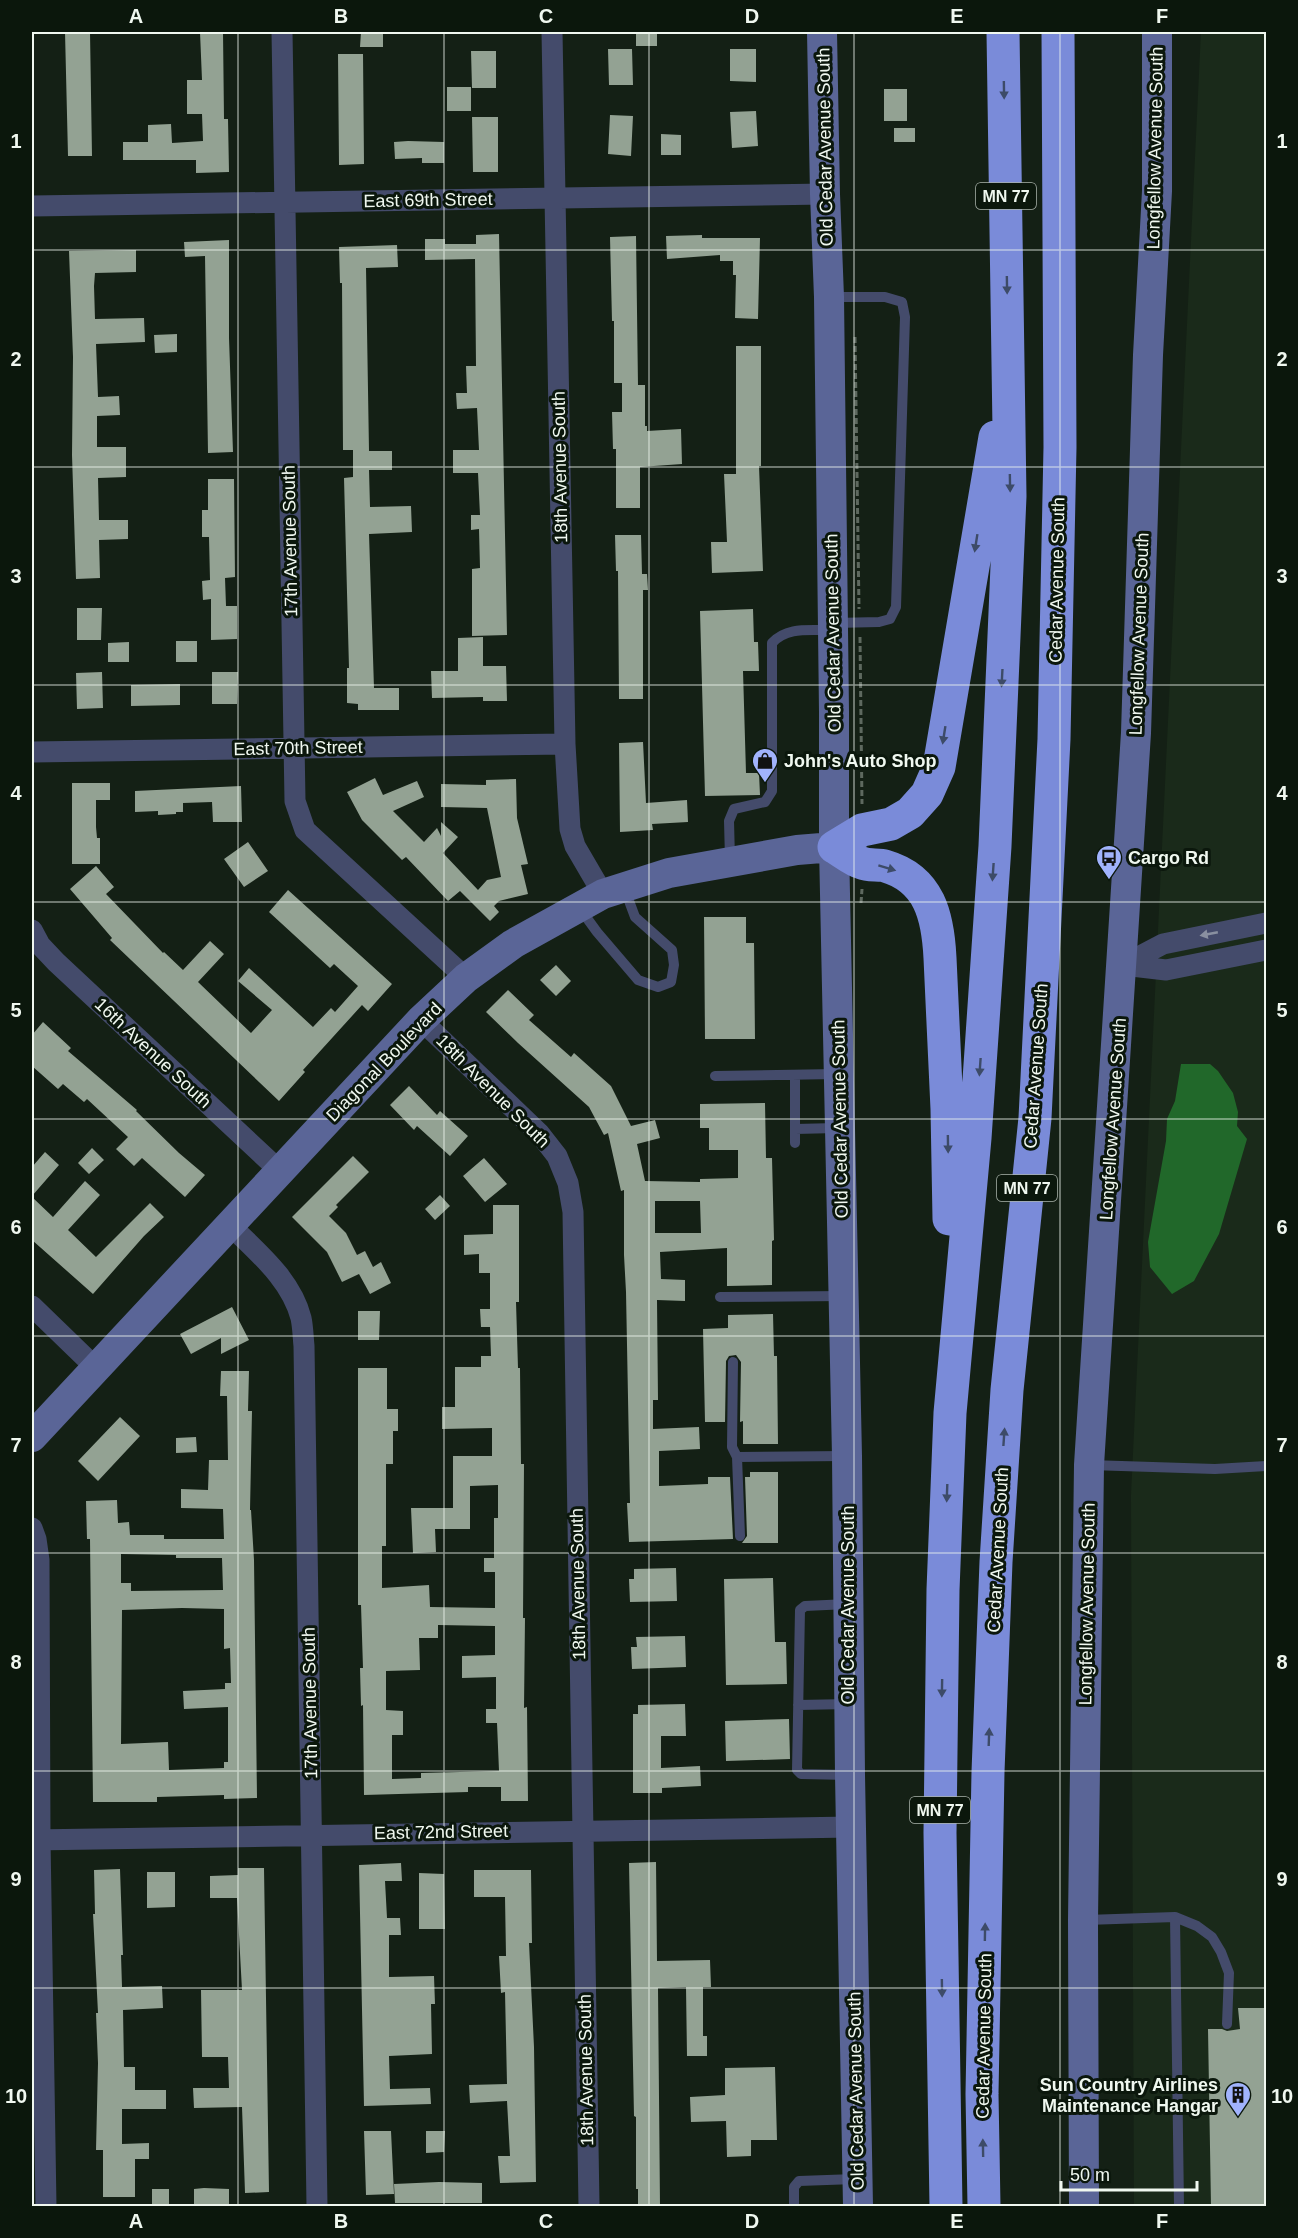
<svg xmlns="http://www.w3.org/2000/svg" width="1298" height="2238" font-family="Helvetica,sans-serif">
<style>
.built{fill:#1a2a1a}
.water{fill:#21682a}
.building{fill:#93a293;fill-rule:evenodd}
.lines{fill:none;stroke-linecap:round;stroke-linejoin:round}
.path{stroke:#5e695f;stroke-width:3;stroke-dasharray:6 3;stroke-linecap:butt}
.lane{stroke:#444b6b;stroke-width:10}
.street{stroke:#444b6b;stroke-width:21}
.secondary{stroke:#5a6597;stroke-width:30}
.highway{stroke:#7a8bd9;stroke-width:33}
.oneway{fill:#3d4b68}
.oneway2{fill:#8990a0}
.grid{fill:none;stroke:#f0f8f0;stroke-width:1.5;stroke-opacity:0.55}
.labels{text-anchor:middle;stroke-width:6;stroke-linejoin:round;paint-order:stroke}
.shield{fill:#0b170c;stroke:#abb4ac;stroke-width:1.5}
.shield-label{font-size:16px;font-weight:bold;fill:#f0f8f0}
.street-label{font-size:18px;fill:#f0f8f0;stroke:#0b170c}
.poi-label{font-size:18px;font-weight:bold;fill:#f0f8f0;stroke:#0b170c;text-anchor:start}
.neatline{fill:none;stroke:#f0f8f0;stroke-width:2}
.grid-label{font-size:20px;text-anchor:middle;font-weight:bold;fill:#f0f8f0}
</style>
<rect width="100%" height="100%" fill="#142015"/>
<path class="built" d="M1201,32H1266V2206H1134L1131,1495Z"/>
<path class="water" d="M1181,1064H1210L1218,1071L1233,1093L1238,1112L1237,1126L1247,1139L1219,1234L1194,1281L1172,1294L1150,1267L1148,1242L1166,1141L1167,1119L1175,1101Z"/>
<path class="building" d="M65,32H90L92,156H68Z
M200,32H223L224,119H228L229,172L196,173V160H123V142H148V125L171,124L172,143L203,141L202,114H187V80H202Z
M361,32H383V47H360Z
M636,32H657V46H636Z
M608,49H632L633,85H609Z
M730,49H756V82L730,81Z
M471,51H496V88H472Z
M338,54H363L364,164L339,165Z
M447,87H471V111H447Z
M884,89H907V121H884Z
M756,111L758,146L732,148L730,112Z
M610,115L633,116L631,156L608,154Z
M472,117H498V172H473Z
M894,128H915V142H894Z
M661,134L681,135V155H661Z
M408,141L444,142V163H422V158L395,159L394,142Z
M499,234L507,635L472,636V569L480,568L479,529L471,530V515H480L478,473H453V450H479L477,408L457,409L456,393H467L466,366H476L475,259L425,260V239H445V244H476V235Z
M702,235V238H760L758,319L735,318L736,275H733V261H720V255L667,259L666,236Z
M636,236L638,385H645V426H647V431L681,429L682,464L640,467V508H616V449H613L612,412H622V383H614V321H612L610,237Z
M229,240V338L233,452L208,453L205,256L185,257L184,242Z
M397,245L398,267L366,268L369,451H392V470H369L370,507L411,506L412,532L369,534L374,688H399V710H358V704L347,703V668H349L344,478L353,477V450H343L342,283H340L339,247Z
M136,250V272L95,273L94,286L95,319L144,318L145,342L96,344L98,397L119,396L120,415L97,416V447H126V477L98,478L99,520H128V539L99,540L100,578L76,579L72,455L73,357L69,251Z
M177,334V352L155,353L154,335Z
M736,346H761V466H759L763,571L712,573L711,542H727L724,474H736Z
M208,479H234L235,577L225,578L226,606H237V639L211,640V599L203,600L202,581L210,580L209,537H202V510H208Z
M615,535H641L642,574H647L648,590H643V699H619L618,571H616Z
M77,608H102L101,640H77Z
M753,609L754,642H758L759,671H743L746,773H759L760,795L705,796L700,611Z
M483,637V666H506L507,701H483V697L432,698L431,671H458V638Z
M176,641H197V662H176Z
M129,642V662H108V643Z
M102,672L103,708L77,709L76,673Z
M212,672H238L237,704H212Z
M180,684V705L131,706V685Z
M643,742L646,803L687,800L688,822L652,824L653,830L620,832L619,743Z
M375,778L383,795L417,781L424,797L393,811L424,842L437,828L441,836V822L458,837L443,853L478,890L487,880L501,877L487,808L441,807V784L486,785V780L516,779L517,818L528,864L521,865L528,894L499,901L494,906L499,912L490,921L460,891L448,901L406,857L402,860L362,820L347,792Z
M72,783H110V800H96V827L97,838H100V864H72Z
M241,786L242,822H213L212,802L183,803V812H176V814L158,815V811L135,812V791Z
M248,842L268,871L244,887L224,859Z
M96,866L114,887L106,894L163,953L164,952L183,970L210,941L224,954L198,982L251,1033L272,1010L238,981L249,968L313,1027L331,1008L335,1012L358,986L334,964L330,968L269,912L288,890L392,984L368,1011L362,1005L303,1070L305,1072L279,1101L110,940L112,938L70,889Z
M704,917H746V943H754L755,1039H705Z
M556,965L571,981L556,996L540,980Z
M508,990L534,1015L529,1020L571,1057L574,1053L611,1086L631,1126L655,1120L660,1138L637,1144L645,1181L700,1182V1179L738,1178V1150H709V1128H700V1104L765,1103L766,1158H772L774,1240L772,1241V1285L727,1286V1248L660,1252L661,1279L685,1280V1301L657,1300L658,1400H653V1429L699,1427L700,1449L659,1451V1486L708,1484V1477H730L733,1539L629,1542L627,1503H630L626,1292L624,1255V1190L621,1191L608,1133L604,1135L589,1107L518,1043L486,1012ZM655,1201H700L701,1233H655Z
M43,1022L71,1048L68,1051L137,1110L136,1111L179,1153L205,1175L185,1197L142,1158L134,1166L116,1149L128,1137L87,1099L84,1102L63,1084L58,1089L32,1066V1035Z
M409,1086L437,1115L440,1111L468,1136L450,1156L417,1126L414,1130L390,1105Z
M92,1148L104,1160L89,1174L78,1163Z
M45,1152L59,1165L32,1196V1167Z
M353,1156L369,1172L336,1205L338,1207L329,1216L346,1233L357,1255L365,1251L373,1267L381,1262L391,1283L370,1294L359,1274L342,1282L327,1252L292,1217Z
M484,1158L507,1184L485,1202L463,1176Z
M85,1181L100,1195L68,1230L96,1257L150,1203L164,1217L144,1236L93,1294L32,1240V1197L53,1217Z
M440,1195L450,1206L435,1220L425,1209Z
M493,1205H519V1302H516L518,1368H520L521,1464H524L523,1618H525L524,1708L527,1707L528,1801H501V1787H468V1792L364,1795L363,1705L361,1706L360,1668H363L361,1605H358V1368H387V1409H398V1431H393V1464H386V1546H382V1588L429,1585L430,1607L495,1608V1572H484V1558H494V1518H498V1485L470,1486V1529H435L436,1552L413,1553L411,1508H453V1456H492V1428L442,1429V1407H455V1367H481V1356H491L490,1327H481L480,1309H490V1273H479V1254L464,1255V1235L493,1234ZM438,1625L495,1626V1655L462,1656V1678L496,1677V1709H486V1723H497L499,1771L421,1773V1778L392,1779V1735H403V1711L386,1710V1671L420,1670L419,1638H438Z
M232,1307L249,1340L221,1354V1338L191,1354L180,1334Z
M358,1311H380L379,1340H358Z
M773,1314L774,1356H777L778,1444H743V1421L740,1422L741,1362L736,1355L729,1356L726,1361L725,1422H705L703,1329L728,1328V1315Z
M221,1371H249L248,1411H252L250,1510H251L254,1560L257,1798L224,1799V1795L157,1797V1802H93L90,1539H87L86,1501L117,1500L118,1523L129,1522L130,1535H164V1539H224L223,1509L181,1508V1489L208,1490L209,1460H228L227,1396H220ZM121,1554L176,1555V1558H222L223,1590L131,1591V1583H121ZM182,1608L224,1609V1649L230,1648L231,1683H225V1689L183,1691L184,1709L228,1707V1762H224V1768L169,1770L168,1742L121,1744L122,1610Z
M120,1417L140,1436L98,1481L78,1461Z
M196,1437L197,1452L176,1453V1438Z
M750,1472H778V1543H742L747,1536L745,1477H750Z
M676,1568L677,1601L630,1602L629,1579H634V1569Z
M773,1578L775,1642H786L787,1684L726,1685L724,1579Z
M685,1636L686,1667L632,1669L631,1647H637L636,1637Z
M685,1704L686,1736H661V1768L700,1766L701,1786L662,1788V1793H633V1714H638V1705Z
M789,1719L790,1759L726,1761L725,1721Z
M656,1862L657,1961L710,1960L711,1987H703V2036H707V2056H687L686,1987L658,1988L660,2206H638V2189H636V2117L634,2116L629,1863Z
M401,1863L402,1881H385L387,1918H400L401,1935H389V1977L434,1976L435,2004H431L432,2054L389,2056L390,2089L430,2088L431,2104L364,2106L359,1865Z
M238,1868H264L269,2192L245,2193L242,2107L194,2108L193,2088H229L228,2057H202L201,1990H242L237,1898H210V1876L238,1875Z
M120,1869L123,1955H121L122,1987L162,1986L163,2008L123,2010L124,2067H135V2090H166V2109H122V2144L149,2143V2159H135V2197H103V2150H96L98,2063L96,2013H98L93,1914H95L94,1870Z
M474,1870H531L532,1943H529L534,2047L536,2182L500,2183L498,2156H510L507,2101L470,2103L469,2085L507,2084L505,1992L501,1993L499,1956H506L505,1897H474Z
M147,1872H175V1907L147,1908Z
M419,1873L444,1874L445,1929H419Z
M1238,2008H1266V2206H1211L1208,2029H1222L1227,2031L1240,2029Z
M775,2067L777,2140H751V2156L727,2157L726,2121L691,2122L690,2097L725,2095V2068Z
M364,2131H391L394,2194L366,2195Z
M426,2131H445L444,2152L426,2153Z
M439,2182L482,2183V2203H395L394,2184Z
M204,2188L229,2189V2205L194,2204V2189Z
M152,2189H169V2206H152Z"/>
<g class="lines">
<path class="path" d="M855,337L859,609
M860,637L862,804
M861,903L862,889"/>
<path class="lane" d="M832,297H885L902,302L905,317L896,607L890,619L879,622L834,623
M730,859L729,821L734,809L765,802L772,791V643C788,626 810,631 832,630
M581,910L597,932L638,980L658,987L671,982L674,965L672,950L635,917L625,890
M795,1075V1143
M715,1076L836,1074
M795,1129L837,1128
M720,1297L843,1296
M733,1362L732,1447L737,1457L740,1536
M737,1457L845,1456
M1090,1465L1215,1469L1266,1466
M848,1604L805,1606L800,1610L797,1770L801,1774L849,1775
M798,1705L849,1704
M1175,1917L1179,2206
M1086,1920L1175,1917L1197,1926L1212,1937L1221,1952L1229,1973L1227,2024
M794,2206V2187L799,2181L855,2179"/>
<path class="street" d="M282,32L295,801L305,830L466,978
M552,32L565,744L570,829L575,846L603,894
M32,206L825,194
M32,752L565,744
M32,930L40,945L56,962L281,1172
M1123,965L1163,944L1266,923
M1123,965L1166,970L1266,950
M421,1020L539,1133L557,1156L568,1183L573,1212L589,2206
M230,1225C257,1252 291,1279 301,1318C303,1327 303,1337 304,1346L317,2206
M32,1306L96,1368
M32,1528L36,1539L39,1560L40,1839L46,2206
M32,1840L851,1827"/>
<path class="secondary" d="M822,32L825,194L829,297L834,712V847L847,1456L850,1775L858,2206
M32,1437L421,1020L466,978L513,944L603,894L669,873L797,850L834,847
M1084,2206L1083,1920L1089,1465L1136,733L1148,355L1157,191V32"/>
<path class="highway" d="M949,1219L947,1109L940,958C938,917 930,879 885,866C878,864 869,866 862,863C852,860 843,852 834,847L862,830L891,824L910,813L927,794L939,767L995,437
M946,2206L940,1833L943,1590L950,1413L975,1138L995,846L1010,496L1003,32
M984,2206L982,2094L988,1772L996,1562L1007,1390L1035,1118L1054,739L1060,447L1058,32"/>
</g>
<defs><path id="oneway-solid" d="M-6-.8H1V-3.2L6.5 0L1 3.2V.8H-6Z" transform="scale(1.5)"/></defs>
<g class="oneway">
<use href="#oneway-solid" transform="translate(1004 90) rotate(89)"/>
<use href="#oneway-solid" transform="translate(1007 285) rotate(89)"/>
<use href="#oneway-solid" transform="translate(1010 483) rotate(89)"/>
<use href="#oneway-solid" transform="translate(976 543) rotate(99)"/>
<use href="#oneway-solid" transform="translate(1002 678) rotate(93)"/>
<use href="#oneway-solid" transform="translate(944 735) rotate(99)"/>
<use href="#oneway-solid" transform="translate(887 868) rotate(17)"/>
<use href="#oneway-solid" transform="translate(993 872) rotate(94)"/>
<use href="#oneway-solid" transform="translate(980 1067) rotate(94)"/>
<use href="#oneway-solid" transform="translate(948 1144) rotate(89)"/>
<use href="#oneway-solid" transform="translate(1004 1437) rotate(-86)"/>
<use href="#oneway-solid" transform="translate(947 1493) rotate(92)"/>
<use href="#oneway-solid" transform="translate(942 1688) rotate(91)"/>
<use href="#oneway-solid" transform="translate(989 1737) rotate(-88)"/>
<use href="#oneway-solid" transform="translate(985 1932) rotate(-89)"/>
<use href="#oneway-solid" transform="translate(942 1988) rotate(89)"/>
<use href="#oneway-solid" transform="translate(983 2148) rotate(-91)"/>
</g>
<use class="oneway2" href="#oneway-solid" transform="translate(1209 934) rotate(169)"/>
<path class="grid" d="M238,32V2206M444,32V2206M649,32V2206M854,32V2206M1060,32V2206M32,250H1266M32,467H1266M32,685H1266M32,902H1266M32,1119H1266M32,1336H1266M32,1553H1266M32,1771H1266M32,1988H1266"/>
<defs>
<symbol id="shop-pin" viewBox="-11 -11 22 30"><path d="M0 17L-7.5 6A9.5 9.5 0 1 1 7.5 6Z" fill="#a1b3fd" stroke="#0b170c"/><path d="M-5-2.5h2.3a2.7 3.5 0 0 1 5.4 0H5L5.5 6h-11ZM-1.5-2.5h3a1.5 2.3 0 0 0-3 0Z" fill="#111"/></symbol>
<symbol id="bus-pin" viewBox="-11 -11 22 30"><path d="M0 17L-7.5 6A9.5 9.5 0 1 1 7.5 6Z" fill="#a1b3fd" stroke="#0b170c"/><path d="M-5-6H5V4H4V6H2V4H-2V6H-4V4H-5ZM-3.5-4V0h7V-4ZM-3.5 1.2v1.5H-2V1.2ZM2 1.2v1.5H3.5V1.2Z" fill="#111"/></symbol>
<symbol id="building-pin" viewBox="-11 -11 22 30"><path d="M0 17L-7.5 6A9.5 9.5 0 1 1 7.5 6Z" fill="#a1b3fd" stroke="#0b170c"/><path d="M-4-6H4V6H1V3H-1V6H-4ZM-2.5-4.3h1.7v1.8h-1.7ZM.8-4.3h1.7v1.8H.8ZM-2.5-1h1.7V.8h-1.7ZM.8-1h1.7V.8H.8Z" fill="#111"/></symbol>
</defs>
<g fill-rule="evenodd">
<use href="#shop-pin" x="750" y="746" width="30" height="40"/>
<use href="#bus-pin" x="1094" y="843" width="30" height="40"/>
<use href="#building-pin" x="1223" y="2080" width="30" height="40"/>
</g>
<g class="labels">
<g class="shield">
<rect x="976" y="183" width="60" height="26" rx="4.5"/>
<rect x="997" y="1175" width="60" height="26" rx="4.5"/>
<rect x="910" y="1797" width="60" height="26" rx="4.5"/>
</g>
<g class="shield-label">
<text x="1006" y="202">MN 77</text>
<text x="1027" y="1194">MN 77</text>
<text x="940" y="1816">MN 77</text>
</g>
<g class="street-label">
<text transform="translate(825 147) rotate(-91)" y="6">Old Cedar Avenue South</text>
<text transform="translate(1155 148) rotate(-89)" y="6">Longfellow Avenue South</text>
<text transform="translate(428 200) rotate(-1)" y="6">East 69th Street</text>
<text transform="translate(560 467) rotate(-91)" y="6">18th Avenue South</text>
<text transform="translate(290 541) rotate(-91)" y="6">17th Avenue South</text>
<text transform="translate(1057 580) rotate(-89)" y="6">Cedar Avenue South</text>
<text transform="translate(833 633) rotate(-91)" y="6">Old Cedar Avenue South</text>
<text transform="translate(1139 634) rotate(-88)" y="6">Longfellow Avenue South</text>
<text transform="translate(298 748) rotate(-1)" y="6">East 70th Street</text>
<text transform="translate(153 1053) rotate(43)" y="6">16th Avenue South</text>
<text transform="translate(384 1062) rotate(-46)" y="6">Diagonal Boulevard</text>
<text transform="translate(1036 1066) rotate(-86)" y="6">Cedar Avenue South</text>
<text transform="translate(493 1091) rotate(45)" y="6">18th Avenue South</text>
<text transform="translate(840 1119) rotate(-91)" y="6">Old Cedar Avenue South</text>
<text transform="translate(1113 1119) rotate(-86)" y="6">Longfellow Avenue South</text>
<text transform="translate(998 1550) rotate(-87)" y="6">Cedar Avenue South</text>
<text transform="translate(578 1584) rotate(-91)" y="6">18th Avenue South</text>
<text transform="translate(1087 1604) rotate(-89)" y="6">Longfellow Avenue South</text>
<text transform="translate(848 1605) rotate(-90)" y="6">Old Cedar Avenue South</text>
<text transform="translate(310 1703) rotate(-91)" y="6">17th Avenue South</text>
<text transform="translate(441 1832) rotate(-1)" y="6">East 72nd Street</text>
<text transform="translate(984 2036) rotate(-89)" y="6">Cedar Avenue South</text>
<text transform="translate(586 2070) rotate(-91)" y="6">18th Avenue South</text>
<text transform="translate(856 2091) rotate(-91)" y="6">Old Cedar Avenue South</text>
</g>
<g class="poi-label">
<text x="784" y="767">John's Auto Shop</text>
<text x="1128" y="864">Cargo Rd</text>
<text x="1218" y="2091" text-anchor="end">Sun Country Airlines<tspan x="1218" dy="21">Maintenance Hangar</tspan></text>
</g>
</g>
<rect width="1298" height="2238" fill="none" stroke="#0b170c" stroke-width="66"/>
<path d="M1061 2181v9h136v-9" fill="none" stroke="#f0f8f0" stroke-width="3"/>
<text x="1070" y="2181" font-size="18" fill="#f0f8f0" stroke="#0b170c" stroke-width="4.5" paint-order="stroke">50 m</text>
<rect x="33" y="33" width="1232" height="2172" class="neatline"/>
<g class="grid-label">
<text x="136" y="23">A</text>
<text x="341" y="23">B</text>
<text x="546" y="23">C</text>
<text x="752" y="23">D</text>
<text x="957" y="23">E</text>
<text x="1162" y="23">F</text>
<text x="16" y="148">1</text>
<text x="1282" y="148">1</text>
<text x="16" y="366">2</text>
<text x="1282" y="366">2</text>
<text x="16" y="583">3</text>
<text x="1282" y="583">3</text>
<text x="16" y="800">4</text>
<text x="1282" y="800">4</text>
<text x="16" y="1017">5</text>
<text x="1282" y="1017">5</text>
<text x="16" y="1234">6</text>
<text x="1282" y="1234">6</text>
<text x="16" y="1452">7</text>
<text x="1282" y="1452">7</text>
<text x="16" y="1669">8</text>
<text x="1282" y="1669">8</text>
<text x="16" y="1886">9</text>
<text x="1282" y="1886">9</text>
<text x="16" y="2103">10</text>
<text x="1282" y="2103">10</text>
<text x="136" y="2228">A</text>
<text x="341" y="2228">B</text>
<text x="546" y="2228">C</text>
<text x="752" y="2228">D</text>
<text x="957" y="2228">E</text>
<text x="1162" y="2228">F</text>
</g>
</svg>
